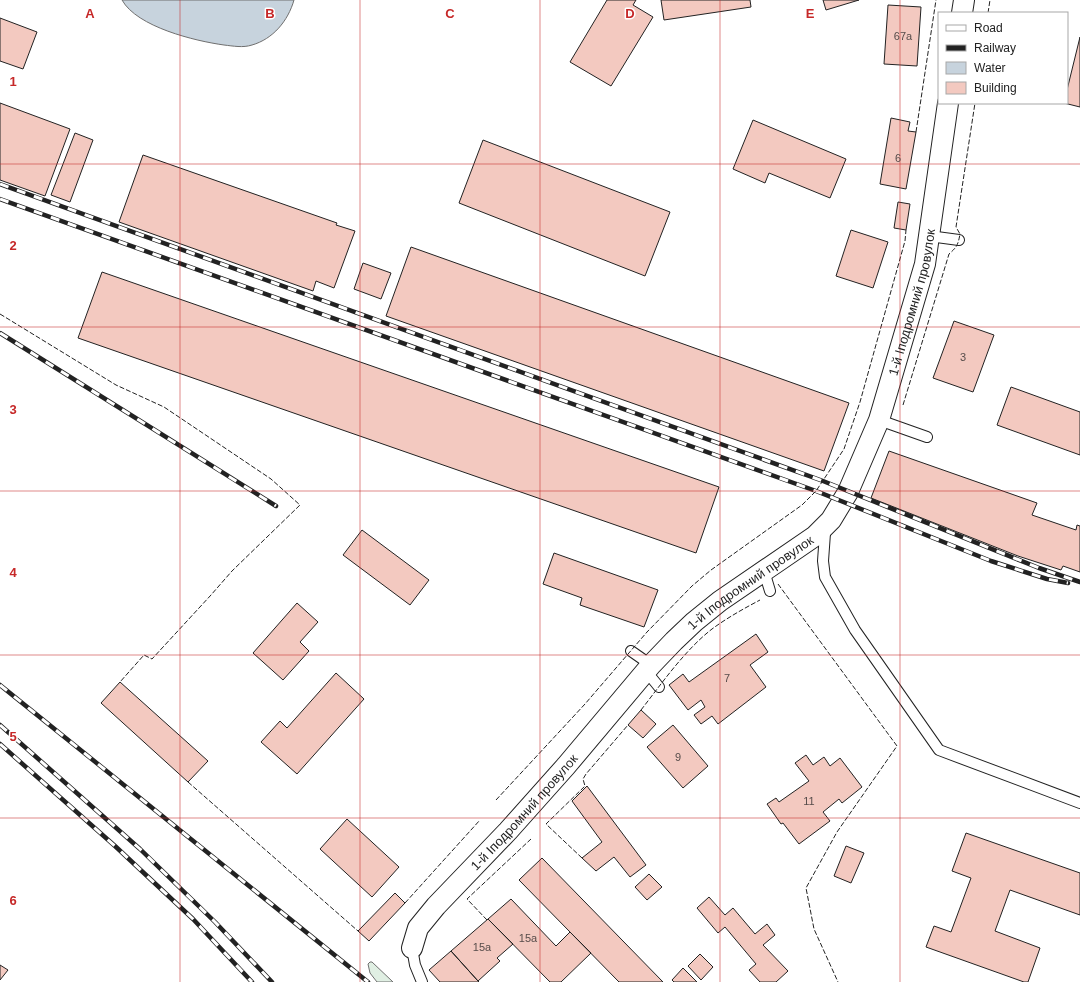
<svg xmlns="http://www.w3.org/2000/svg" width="1080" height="982" font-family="Arial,sans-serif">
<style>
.green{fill:#e0efe3;stroke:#6f6f6f}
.water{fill:#c7d3dd;stroke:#6f6f6f}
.building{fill:#f3c9c0;stroke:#222}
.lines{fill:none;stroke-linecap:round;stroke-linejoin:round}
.service-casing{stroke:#222;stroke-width:12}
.minor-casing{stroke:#222;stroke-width:22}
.service{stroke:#fff;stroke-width:10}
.minor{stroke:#fff;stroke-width:20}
.rail-casing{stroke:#222;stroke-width:4.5}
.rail{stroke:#fff;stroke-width:3;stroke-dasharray:9;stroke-linecap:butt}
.fence{stroke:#222;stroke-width:1;stroke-dasharray:5 2;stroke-linecap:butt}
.grid{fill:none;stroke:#c62828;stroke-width:1;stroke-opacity:0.55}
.labels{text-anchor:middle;stroke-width:3;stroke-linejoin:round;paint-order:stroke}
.number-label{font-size:11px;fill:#564c4a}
.street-label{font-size:13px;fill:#222;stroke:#fff}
.grid-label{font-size:13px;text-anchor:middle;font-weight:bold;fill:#c62828;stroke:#fff;stroke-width:3;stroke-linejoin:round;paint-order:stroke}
</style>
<rect width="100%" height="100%" fill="#fff"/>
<path class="green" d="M370,962H372L393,982H377L370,973L368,964Z"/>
<path class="water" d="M122,0H294C288,21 273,39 252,45C243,48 233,46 224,45C195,41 137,27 122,0Z"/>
<path class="building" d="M607,0H636L633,5L653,17L611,86L570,62Z
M661,0H750L751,7L664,20Z
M823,0H859L826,10Z
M888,5L921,7L917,66L884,64Z
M0,18L37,32L23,69L0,61Z
M1080,37V107L1064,103H1067V90Z
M0,103L70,129L45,196L0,180Z
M891,118L910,122L908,131L916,132L906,189L880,184Z
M753,120L846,159L830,198L769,173L765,183L733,169Z
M75,133L93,140L70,202L51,195Z
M483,140L670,212L645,276L459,203Z
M143,155L337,223L336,225L355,231L334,288L316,281L313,291L119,222Z
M898,202L910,204L906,230L894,228Z
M851,230L888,242L873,288L836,276Z
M411,247L849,403L824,471L386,316Z
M363,263L391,273L381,299L354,289Z
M102,272L719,487L696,553L78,338Z
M954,321L994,335L973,392L933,378Z
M1011,387L1080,412V455L997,425Z
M889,451L1037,503L1032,515L1076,530L1077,525L1080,526V572L1063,566L1061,570L1018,556L871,498Z
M362,530L429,580L410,605L343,555Z
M554,553L658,590L644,627L580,605L582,598L543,584Z
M297,603L318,622L300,642L309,651L283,680L253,653Z
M756,634L768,652L750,665L766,687L718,724L712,716L701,724L694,715L705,707L701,700L688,710L669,685L683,674L689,682Z
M336,673L364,699L297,774L261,742L280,721L287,728Z
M120,682L208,761L188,782L101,703Z
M641,710L656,724L643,738L628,725Z
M673,725L708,766L683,788L647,747Z
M806,755L813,765L824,757L830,766L840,758L862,787L842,803L839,799L823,812L830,821L799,844L783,823L781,824L767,804L776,798L779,802L809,781L795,763Z
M587,786L646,865L630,877L614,857L596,871L582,858L602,842L572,801Z
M347,819L399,867L372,897L320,849Z
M966,833L1080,873V915L1010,890L995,931L1040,948L1028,982H1024L926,947L934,926L951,932L971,878L952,871Z
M846,846L864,853L851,883L834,876Z
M542,858L663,982H619L570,932L519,880Z
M649,874L662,887L647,900L635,887Z
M395,893L405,903L369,941L358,931Z
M709,897L725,915L733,908L755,934L767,924L775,935L763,945L788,971L776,982H760L749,970L756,964L725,927L718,933L697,908Z
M511,899L556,946L570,932L591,953L561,982H550L488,919Z
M488,919L513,944L497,958L500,961L478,981L451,951Z
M451,951L478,981L479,982H440L429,970Z
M700,954L713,967L701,980L688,966Z
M0,965L8,970L0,980Z
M683,968L697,982H674L672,980Z"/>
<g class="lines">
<defs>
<path id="service" d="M929,236L959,240
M879,420L927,437
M828,527L825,533L823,561L825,577L855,630L939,750L1080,803
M764,571L770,591
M631,651L651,665
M646,671L659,687
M412,948L415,965L422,982"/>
<g id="minor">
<path d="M962,13L964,0"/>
<path id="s1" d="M412,948L418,928L436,906L508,831L566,766L651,665L674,641L694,622L720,601L815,536L831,520L848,492L879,420L925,264L948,103"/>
</g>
</defs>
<use href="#service" class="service-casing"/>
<use href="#minor" class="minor-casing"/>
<use href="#service" class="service"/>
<use href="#minor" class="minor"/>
<defs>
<path id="rail" d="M0,184L823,481L1039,568L1080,582
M0,199L816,491L991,561L1047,579L1068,583
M0,333L276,506
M0,685L368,982
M0,725L140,849L215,922L272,982
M0,744L115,846L193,919L252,982"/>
</defs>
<use href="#rail" class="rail-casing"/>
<use href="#rail" class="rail"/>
<path class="fence" d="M988,13L990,0
M916,132L936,0
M0,314L116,385L164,407L271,479L300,505L232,571L211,595L152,659L144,655L120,682
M903,405L949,254C957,247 958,245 960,234L956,227L975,103
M778,584L897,746L837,832L806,888L814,929L838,982
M641,710C662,683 685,650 712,629C727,618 743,609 760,600
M188,782L358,931
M496,800L585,704L647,632L692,586L711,570L802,505L816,491L844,449L860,402L905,241L906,230
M582,858L546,824L585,786L583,779L586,774L628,725
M405,903L480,820
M487,920L467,899L531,839"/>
</g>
<path class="grid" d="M180,0V982M360,0V982M540,0V982M720,0V982M900,0V982M0,164H1080M0,327H1080M0,491H1080M0,655H1080M0,818H1080"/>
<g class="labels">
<g class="number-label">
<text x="903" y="40">67а</text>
<text x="898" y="162">6</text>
<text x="963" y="361">3</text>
<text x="727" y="682">7</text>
<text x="678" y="761">9</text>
<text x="809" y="805">11</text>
<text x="528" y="942">15а</text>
<text x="482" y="951">15а</text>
</g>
<g class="street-label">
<text dy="5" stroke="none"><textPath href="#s1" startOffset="838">1-й Іподромний провулок</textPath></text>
<text dy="5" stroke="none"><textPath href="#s1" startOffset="502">1-й Іподромний провулок</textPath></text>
<text dy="5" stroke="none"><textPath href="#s1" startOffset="178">1-й Іподромний провулок</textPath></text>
</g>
</g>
<g class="grid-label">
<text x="90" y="18">A</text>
<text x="270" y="18">B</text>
<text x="450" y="18">C</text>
<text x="630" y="18">D</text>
<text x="810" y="18">E</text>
<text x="13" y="86">1</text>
<text x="13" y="250">2</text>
<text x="13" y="414">3</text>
<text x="13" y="577">4</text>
<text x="13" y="741">5</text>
<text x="13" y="905">6</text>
</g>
<rect x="938" y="12" width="130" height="92" fill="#ffffff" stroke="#a7a7a7"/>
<rect x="946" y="25" width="20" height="6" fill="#ffffff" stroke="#a7a7a7"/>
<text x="974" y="32" font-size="12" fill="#222222">Road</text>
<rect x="946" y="45" width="20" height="6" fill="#222222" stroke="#a7a7a7"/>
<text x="974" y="52" font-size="12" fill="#222222">Railway</text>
<rect x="946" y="62" width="20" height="12" fill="#c7d3dd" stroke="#a7a7a7"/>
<text x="974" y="72" font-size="12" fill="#222222">Water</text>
<rect x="946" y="82" width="20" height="12" fill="#f3c9c0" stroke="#a7a7a7"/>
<text x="974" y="92" font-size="12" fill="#222222">Building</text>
</svg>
